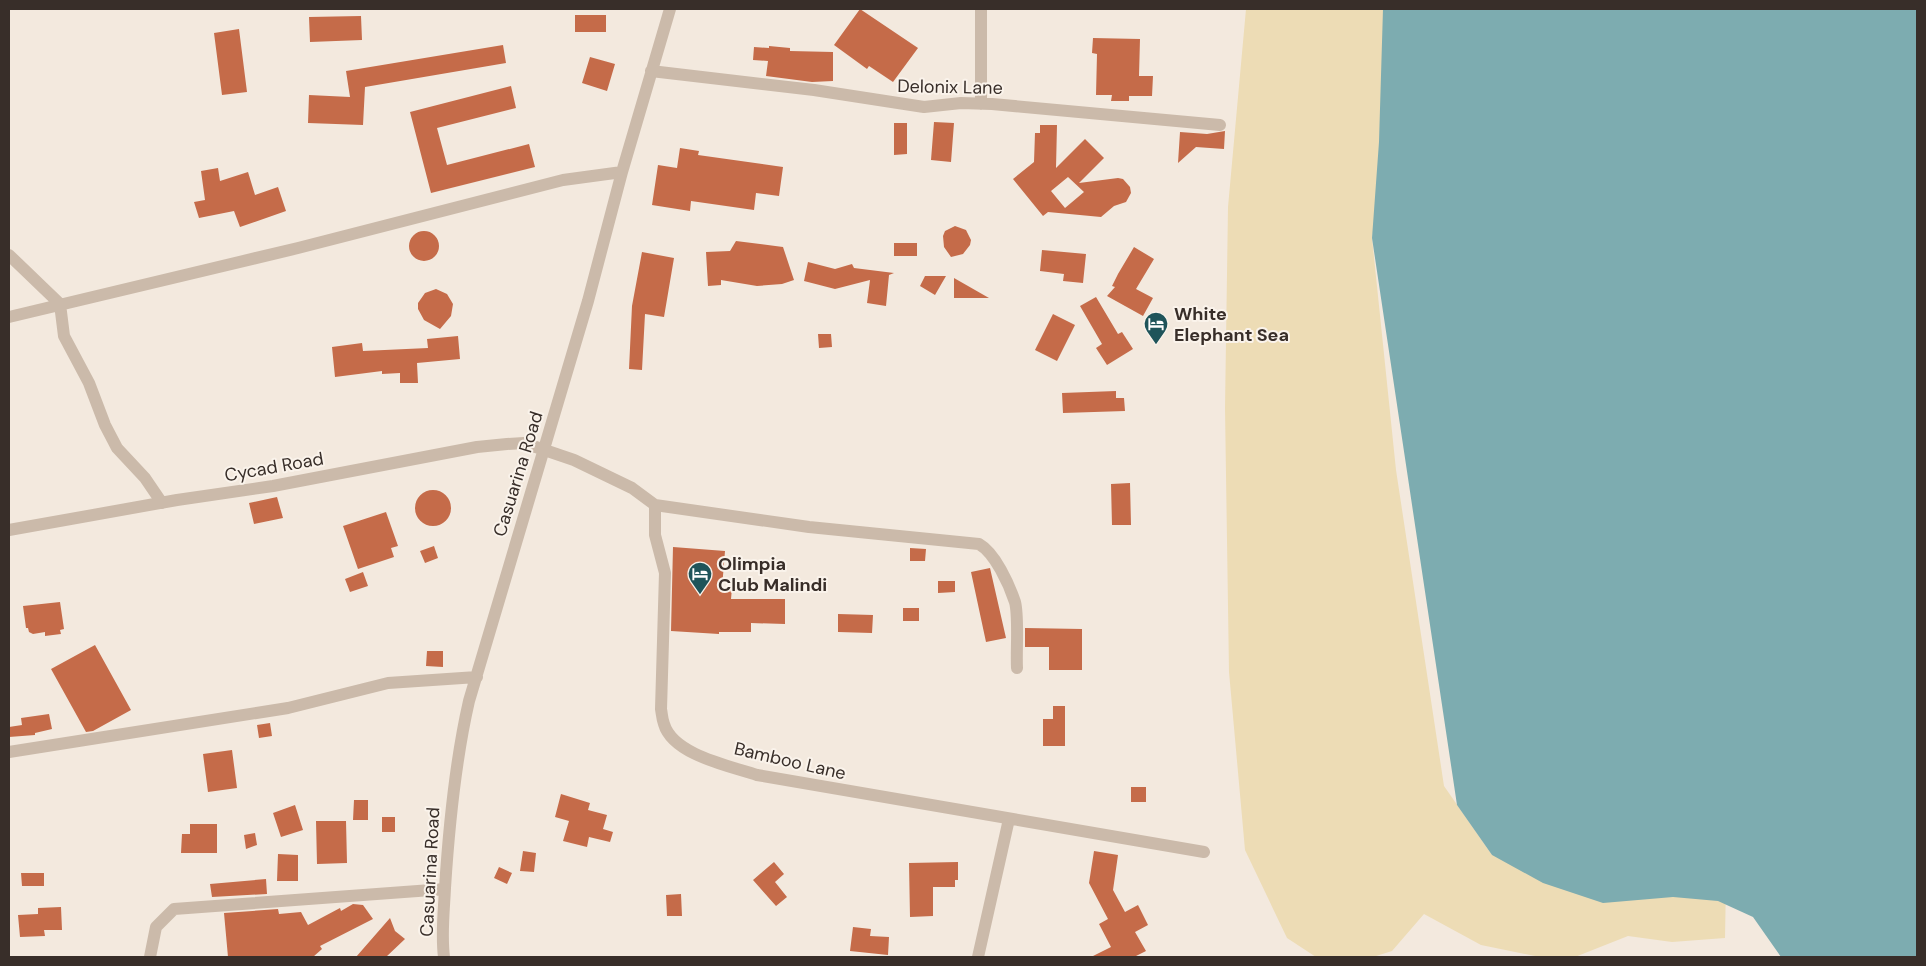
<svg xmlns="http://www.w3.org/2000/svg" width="1926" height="966" font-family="'DM Sans',sans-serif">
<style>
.sand{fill:#eddcb5}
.water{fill:#7dacb0}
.building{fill:#c56b49;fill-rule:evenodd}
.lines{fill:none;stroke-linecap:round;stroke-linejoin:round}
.minor{stroke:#cbbaaa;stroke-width:12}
.labels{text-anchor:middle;stroke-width:4;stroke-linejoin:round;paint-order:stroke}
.street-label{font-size:18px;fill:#382e29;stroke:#faf3eb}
.poi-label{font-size:18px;font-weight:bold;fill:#382e29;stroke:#faf3eb;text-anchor:start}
</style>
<rect width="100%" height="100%" fill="#f3e9de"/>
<path class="sand" d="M1246,9H1411L1372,238L1396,470L1444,786L1492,855L1726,882L1725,938L1672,942L1628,936L1575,957H1540L1481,945L1424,914L1392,951L1373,957H1316L1287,938L1245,850L1229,672L1225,408L1228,207Z"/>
<path class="water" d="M1383,9H1917V957H1781L1753,917L1718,901L1673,897L1603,903L1543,883L1492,855L1457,805L1372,238L1379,142Z"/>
<path class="building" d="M860,9L918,48L893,82L869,66L867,69L834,45Z
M575,15H606V32H575Z
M361,16L362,40L310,42L309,17Z
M239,29L247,92L222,95L214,33Z
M1093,38L1140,39L1139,76H1153L1152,96H1129V101H1111L1112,95H1096L1097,54L1092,53Z
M503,45L506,63L365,87L363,125L308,123L309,95L350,97L346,71Z
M769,46L790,48V51L833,52V81L812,82L766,76L768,61L753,60L754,47L769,48Z
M590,57L615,64L607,91L582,83Z
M511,86L516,108L437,128L447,165L529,144L535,167L431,193L410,112Z
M934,122L954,123L951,162L931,160Z
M894,123H907V154L894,155Z
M1040,125H1057L1056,168L1085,139L1104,158L1079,183L1118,178L1123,179L1130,187L1131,193L1126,202L1114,206L1101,217L1048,212L1043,216L1013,179L1034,162L1035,133H1040ZM1068,177L1084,192L1065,208L1051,191Z
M1225,131L1224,149L1196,147L1178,163L1180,132L1207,134Z
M680,148L699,151L698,155L783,167L779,196L756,193L754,210L691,201L690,211L652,205L658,165L677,168Z
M218,168L220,181L248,172L255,195L278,187L286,211L240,227L234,211L199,218L194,202L205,200L201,171Z
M955,226L966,230L971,240L970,245L963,254L951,257L944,247L943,236L945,231Z
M409 246a15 15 0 1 1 30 0a15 15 0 1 1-30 0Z
M736,241L783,247L794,280L782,284L757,286L721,280V285L708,286L706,252L730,251Z
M894,243H917V256H894Z
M1134,247L1154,259L1136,289L1153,298L1143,316L1107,296L1115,287L1112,286L1118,274Z
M1042,250L1086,254L1083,283L1063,281L1064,274L1040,271Z
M642,252L674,258L664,317L645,314L642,370L629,369L632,306Z
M808,262L835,269L852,264L854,268L894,273L889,275L886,306L867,303L870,280L835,289L804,281Z
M925,276H946L935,295L920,286Z
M954,278L989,298H954Z
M436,289L447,294L453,304L451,316L440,329L424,320L418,309V303L425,293Z
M1096,297L1118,334L1122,332L1133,349L1107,365L1096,348L1102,344L1080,306Z
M1053,314L1075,325L1057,361L1035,350Z
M818,334H831L832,347L819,348Z
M458,336L460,359L417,363L418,383H400V373L382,374V371L335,377L332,347L362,343L363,351L428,348L427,339Z
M1116,391V398H1124L1125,411L1063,413L1062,393Z
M1130,483L1131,525H1112L1111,484Z
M415 508a18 18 0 1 1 36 0a18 18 0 1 1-36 0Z
M277,497L283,518L254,524L249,503Z
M386,512L398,546L391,548L394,557L358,569L343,526Z
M434,546L438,558L425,563L420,551Z
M673,547L725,551L722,588H732L731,599H785V624L751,623V632H719V634L671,631Z
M910,548L926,549L925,561H910Z
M990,568L1006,638L986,642L971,572Z
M363,572L368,586L350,592L345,579Z
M938,581H955V592L938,593Z
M60,602L64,629L60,630L61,634L45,636V632L33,634L29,632L28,628H26L23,606Z
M903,608H919V621H903Z
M838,614L873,615L872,633L838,632Z
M1025,628L1082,629V670H1049V647H1025Z
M95,645L131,710L93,731L86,732L51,669Z
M427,651H443V667L426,666Z
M1053,706H1065V746H1043V719H1053Z
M49,714L52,729L35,733V735L9,737V727L22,725L21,718Z
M270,723L272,736L259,738L257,725Z
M232,750L237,788L208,792L203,754Z
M1131,787H1146V802H1131Z
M561,794L590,803L588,810L607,815L603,829L613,832L610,842L589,837L587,847L563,841L569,821L555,817Z
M354,800H368V820H353Z
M295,805L303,830L281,837L273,813Z
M382,817H395V832H382Z
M316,821H346L347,863L317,864Z
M190,824H217V853H181L182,834H190Z
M255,833L257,845L246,849L244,835Z
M523,851L536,853L534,872L520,871Z
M1094,851L1118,855L1113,890L1125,912L1138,905L1148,925L1135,932L1146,951L1134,957H1091L1111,947L1099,924L1108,919L1089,883Z
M278,854L298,855V881H277Z
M774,862L784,874L775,882L787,897L776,906L753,880Z
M958,862V880H955V887H933V916L910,917L909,863Z
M499,867L512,873L507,884L494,878Z
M21,873H44V886H22Z
M266,879L267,894L212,897L210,884Z
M681,894L682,916H667L666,895Z
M353,904L363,905L373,919L320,946L322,949L313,957H228L224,913L278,909L279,914L301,912L308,925L340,908L341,911Z
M61,907L62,930H44L45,936L20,937L18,915L38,914V908Z
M390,918L395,931L405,939L386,957H356Z
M853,927L871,929L870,936L889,937L888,955L850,951Z"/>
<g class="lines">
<path class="minor" d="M981,9V104
M651,71L814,90L924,107L961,103L992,104L1220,125
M9,255L60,304L64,336L89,383L105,425L117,448L145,478L162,503
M9,317L298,248L563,180L622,172
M655,505L809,527L979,544C995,553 1009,584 1015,602C1019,617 1016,651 1017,668
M9,530L177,500L273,486L477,447L507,444L524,443L574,460L632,488L655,505V535L665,573L661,709C662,714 662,719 664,724C673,755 730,766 757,775L1204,852
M9,752L288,708L388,683L477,677
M150,957L156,927L174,909L445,889
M444,957C441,934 444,911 445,888C449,825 455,762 469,701L588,301L622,172L670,9
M978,957L1009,819"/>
</g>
<defs>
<symbol id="hotel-pin" viewBox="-11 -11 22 30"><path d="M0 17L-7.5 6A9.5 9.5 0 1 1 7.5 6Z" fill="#1f545a" stroke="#faf3eb"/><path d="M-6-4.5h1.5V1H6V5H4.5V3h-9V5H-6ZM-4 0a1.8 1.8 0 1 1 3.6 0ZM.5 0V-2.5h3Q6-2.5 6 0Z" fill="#fff"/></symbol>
</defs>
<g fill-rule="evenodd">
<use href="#hotel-pin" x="1142" y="310" width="28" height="38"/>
<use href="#hotel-pin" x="686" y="560" width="28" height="38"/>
</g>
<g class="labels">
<g class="street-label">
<text transform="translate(950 87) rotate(1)" y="6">Delonix Lane</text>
<text transform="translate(274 467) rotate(-10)" y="6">Cycad Road</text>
<text transform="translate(518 474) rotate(-73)" y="6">Casuarina Road</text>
<text transform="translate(790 761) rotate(13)" y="6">Bamboo Lane</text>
<text transform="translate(430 872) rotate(-87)" y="6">Casuarina Road</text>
</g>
<g class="poi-label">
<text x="1174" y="320">White<tspan x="1174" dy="21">Elephant Sea</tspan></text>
<text x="718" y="570">Olimpia<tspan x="718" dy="21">Club Malindi</tspan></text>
</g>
</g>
<rect width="1926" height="966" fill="none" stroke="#382e29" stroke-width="20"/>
</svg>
